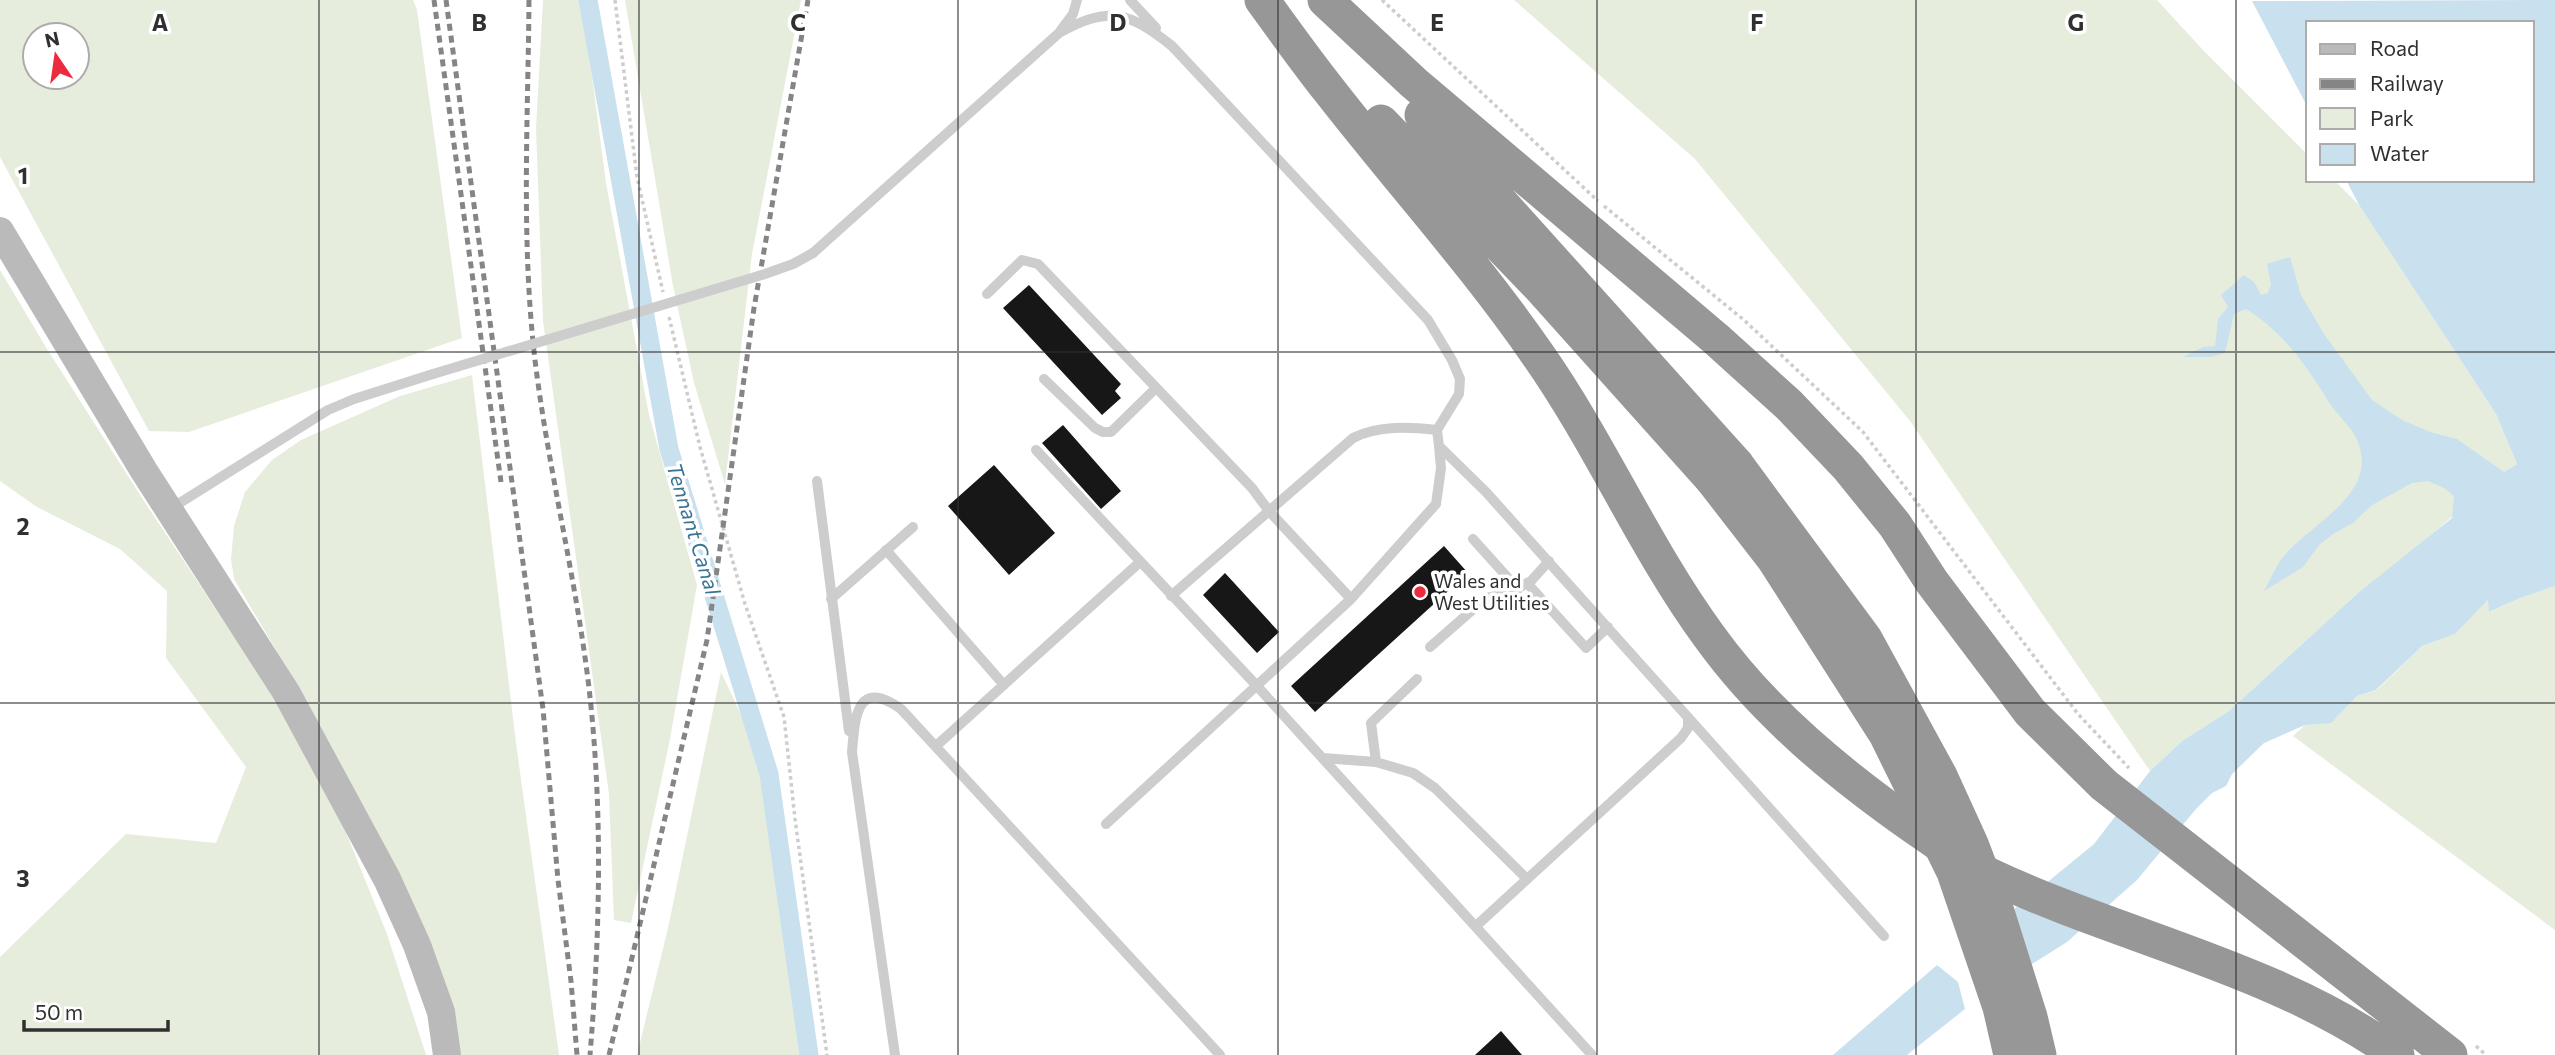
<svg xmlns="http://www.w3.org/2000/svg" width="2555" height="1055" font-family="Commissioner,sans-serif">
<style>
.green{fill:#e6eddd;fill-rule:evenodd}
.water{fill:#c9e0ee}
.lines{fill:none;stroke-linecap:round;stroke-linejoin:round}
.canal{stroke:#c9e0ee;stroke-width:19}
.building{fill:#171717}
.path{stroke:#cdcdcd;stroke-width:3.5;stroke-dasharray:3.5 3.5;stroke-linecap:butt}
.service{stroke:#cdcdcd;stroke-width:10}
.secondary{stroke:#bababa;stroke-width:28}
.motorway{stroke:#979797;stroke-width:35}
.rail{stroke:#858585;stroke-width:5;stroke-dasharray:7 5;stroke-linecap:butt}
.service-bridge{stroke:#cdcdcd;stroke-width:10}
.motorway-bridge{stroke:#979797;stroke-width:35}
.grid{fill:none;stroke:#303030;stroke-width:2;stroke-opacity:0.55}
.poi-dot{fill:#ed2b3e;stroke:#fff;stroke-width:2.5}
.labels{text-anchor:middle;stroke-width:7;stroke-linejoin:round;paint-order:stroke}
.poi-label{font-size:19px;fill:#303030;stroke:#fff;text-anchor:start}
.water-label{font-size:21px;font-style:italic;fill:#397496;stroke:#fff}
.grid-label{font-size:23px;text-anchor:middle;font-weight:bold;fill:#303030;stroke:#fff;stroke-width:7;stroke-linejoin:round;paint-order:stroke}
</style>
<rect width="100%" height="100%" fill="#fff"/>
<path class="green" d="M0,0H413L417,10L462,338L189,432L149,431L0,157ZM35,35H77V77H35Z
M543,0H582L606,183L649,415L697,585L670,739L631,923L614,920L609,794L543,321L536,128Z
M625,0H801L752,254L725,484L694,383L673,286Z
M1514,0H2157L2203,50L2308,155V180H2334L2359,205L2496,414L2517,464L2504,472L2404,558L2358,593L2229,711L2182,741L2150,771L1910,421L1695,159Z
M0,270L47,349L142,498L296,730L343,825L387,934L426,1055H0V957L126,834L216,843L246,767L166,658L167,591L120,549L37,507L0,481Z
M472,375L516,743L559,1055H461L455,1018L305,699L234,579L231,559L234,526L245,492L272,460L301,440L400,396Z
M2555,586V930L2293,736L2305,725L2331,722L2357,696L2377,690L2422,646L2455,634L2489,599L2490,612L2520,598Z
M721,672L769,774L809,1055H637L668,928Z"/>
<path class="water" d="M2555,0V586L2520,598L2489,612L2488,600L2455,634L2422,646L2376,690L2357,696L2331,723L2305,725L2264,743L2232,774L2226,786L2212,793L2196,809L2137,880L2067,942L2024,969L1990,929L2094,844L2150,771L2182,741L2229,711L2358,593L2452,518L2454,496L2444,488L2428,481L2412,483L2372,505L2353,523L2333,534L2319,545L2303,567L2264,591C2270,581 2275,568 2282,558C2309,524 2381,494 2357,440C2351,426 2336,414 2328,401C2307,366 2282,331 2246,309L2234,314L2225,353L2211,357H2183L2203,347L2215,346L2218,319L2228,307L2221,295L2244,275L2254,282L2261,295L2268,293L2271,284L2267,264L2290,257L2301,295L2324,334L2372,400L2402,420L2430,432L2457,439L2504,472L2517,464L2496,414L2359,205L2346,180H2532V23H2308V108L2252,1Z
M1937,965L1958,982L1965,1009L1907,1055H1833Z"/>
<g class="lines">
<path class="canal" d="M588,0L669,449L769,774L809,1055"/>
</g>
<path class="building" d="M1029,285L1121,384L1115,391L1121,398L1102,415L1003,308Z
M1063,425L1121,491L1101,509L1042,443Z
M994,465L1055,533L1009,575L948,506Z
M1444,546L1468,573L1315,712L1291,686Z
M1225,573L1279,632L1257,653L1203,595Z
M1501,1031L1522,1055H1475Z"/>
<g class="lines">
<path class="path" d="M615,0L637,177L663,292
M1382,0L1598,201
M1604,206L1744,320L1863,432L2078,714L2129,768
M669,317L700,447L745,604L784,717L795,819L827,1055
M2476,1046L2486,1055"/>
<path class="service" d="M1130,0L1156,28
M1061,30L1073,14L1077,0
M813,253L1059,33C1109,5 1129,12 1172,46L1428,320L1452,360L1460,379L1459,394L1437,430L1439,446L1486,492L1884,936
M987,294L1022,260L1038,264L1252,488L1269,511L1351,599
M1044,379L1095,428L1103,432H1111L1156,388
M1036,450L1257,686L1592,1055
M817,481L849,731
M170,509L328,410L354,399L433,374
M1473,539L1518,589
M886,550L1004,685
M1527,583L1586,648L1608,627
M1171,596L1353,438C1378,425 1410,427 1437,430
M831,599L913,527
M1430,647L1486,598L1511,592L1531,581L1549,561
M936,746L1140,562
M1323,758L1376,762L1413,773L1435,788L1527,879
M1376,762L1371,723L1417,679
M1106,824L1351,599L1436,504L1441,468L1439,446
M1476,926L1681,738L1688,728V717
M895,1055L852,752C855,718 856,677 901,709L1220,1055"/>
<path class="secondary" d="M0,231L144,471L286,692L387,879L417,945L441,1012L447,1055"/>
<path class="motorway" d="M1262,0C1284,30 1306,61 1329,90C1398,179 1474,262 1538,355C1601,445 1644,547 1709,636C1765,714 1841,776 1920,831C1941,845 1964,863 1987,874C2122,938 2274,967 2397,1055
M1325,0L1414,83L1716,339L1789,405L1848,467L1895,525L1932,582L2030,712L2104,785L2450,1055
M1422,115L1736,464
M1381,122L1541,288L1712,479"/>
<path class="rail" d="M434,0L501,482
M446,0L543,709L558,880L571,981L577,1055
M529,0C528,127 520,257 538,383C552,485 577,586 589,688C603,810 600,933 590,1055
M609,1055L707,640L754,308L808,0"/>
<path class="service-bridge" d="M433,374L765,274L793,264L813,253"/>
<path class="motorway-bridge" d="M1736,464L1865,639L1940,776L1971,844L1997,912L2030,1017L2039,1055
M1712,479L1774,559L1886,734L1954,872L2000,1007L2011,1055"/>
</g>
<path class="grid" d="M319,0V1055M639,0V1055M958,0V1055M1278,0V1055M1597,0V1055M1916,0V1055M2236,0V1055M0,352H2555M0,703H2555"/>
<circle class="poi-dot" cx="1420" cy="592" r="7"/>
<g class="labels">
<g class="poi-label">
<text x="1434" y="588">Wales and<tspan x="1434" dy="22">West Utilities</tspan></text>
</g>
<g class="water-label">
<text transform="translate(693 529) rotate(73)" y="7">Tennant Canal</text>
</g>
</g>
<g class="grid-label">
<text x="160" y="31">A</text>
<text x="479" y="31">B</text>
<text x="798" y="31">C</text>
<text x="1118" y="31">D</text>
<text x="1437" y="31">E</text>
<text x="1757" y="31">F</text>
<text x="2076" y="31">G</text>
<text x="23" y="184">1</text>
<text x="23" y="535">2</text>
<text x="23" y="887">3</text>
</g>
<rect x="2306" y="21" width="228" height="161" fill="#ffffff" stroke="#acacac" stroke-width="2"/>
<rect x="2320" y="44" width="35" height="10" fill="#bababa" stroke="#acacac" stroke-width="2"/>
<text x="2370" y="56" font-size="21" fill="#303030">Road</text>
<rect x="2320" y="79" width="35" height="10" fill="#858585" stroke="#acacac" stroke-width="2"/>
<text x="2370" y="91" font-size="21" fill="#303030">Railway</text>
<rect x="2320" y="108" width="35" height="21" fill="#e6eddd" stroke="#acacac" stroke-width="2"/>
<text x="2370" y="126" font-size="21" fill="#303030">Park</text>
<rect x="2320" y="144" width="35" height="21" fill="#c9e0ee" stroke="#acacac" stroke-width="2"/>
<text x="2370" y="161" font-size="21" fill="#303030">Water</text>
<g transform="translate(56 56) rotate(347)"><circle r="33" fill="#ffffff" stroke="#acacac" stroke-width="2"/>
<path d="M0-5L12 26L0 18L-12 26Z" fill="#ed2b3e"/>
<text y="-10" font-size="19" font-weight="bold" text-anchor="middle" fill="#303030">N</text>
</g>
<path d="M24 1020v10h144v-10" fill="none" stroke="#303030" stroke-width="3.5"/>
<text x="35" y="1020" font-size="21" fill="#303030" stroke="#ffffff" stroke-width="5" paint-order="stroke">50 m</text>
</svg>
